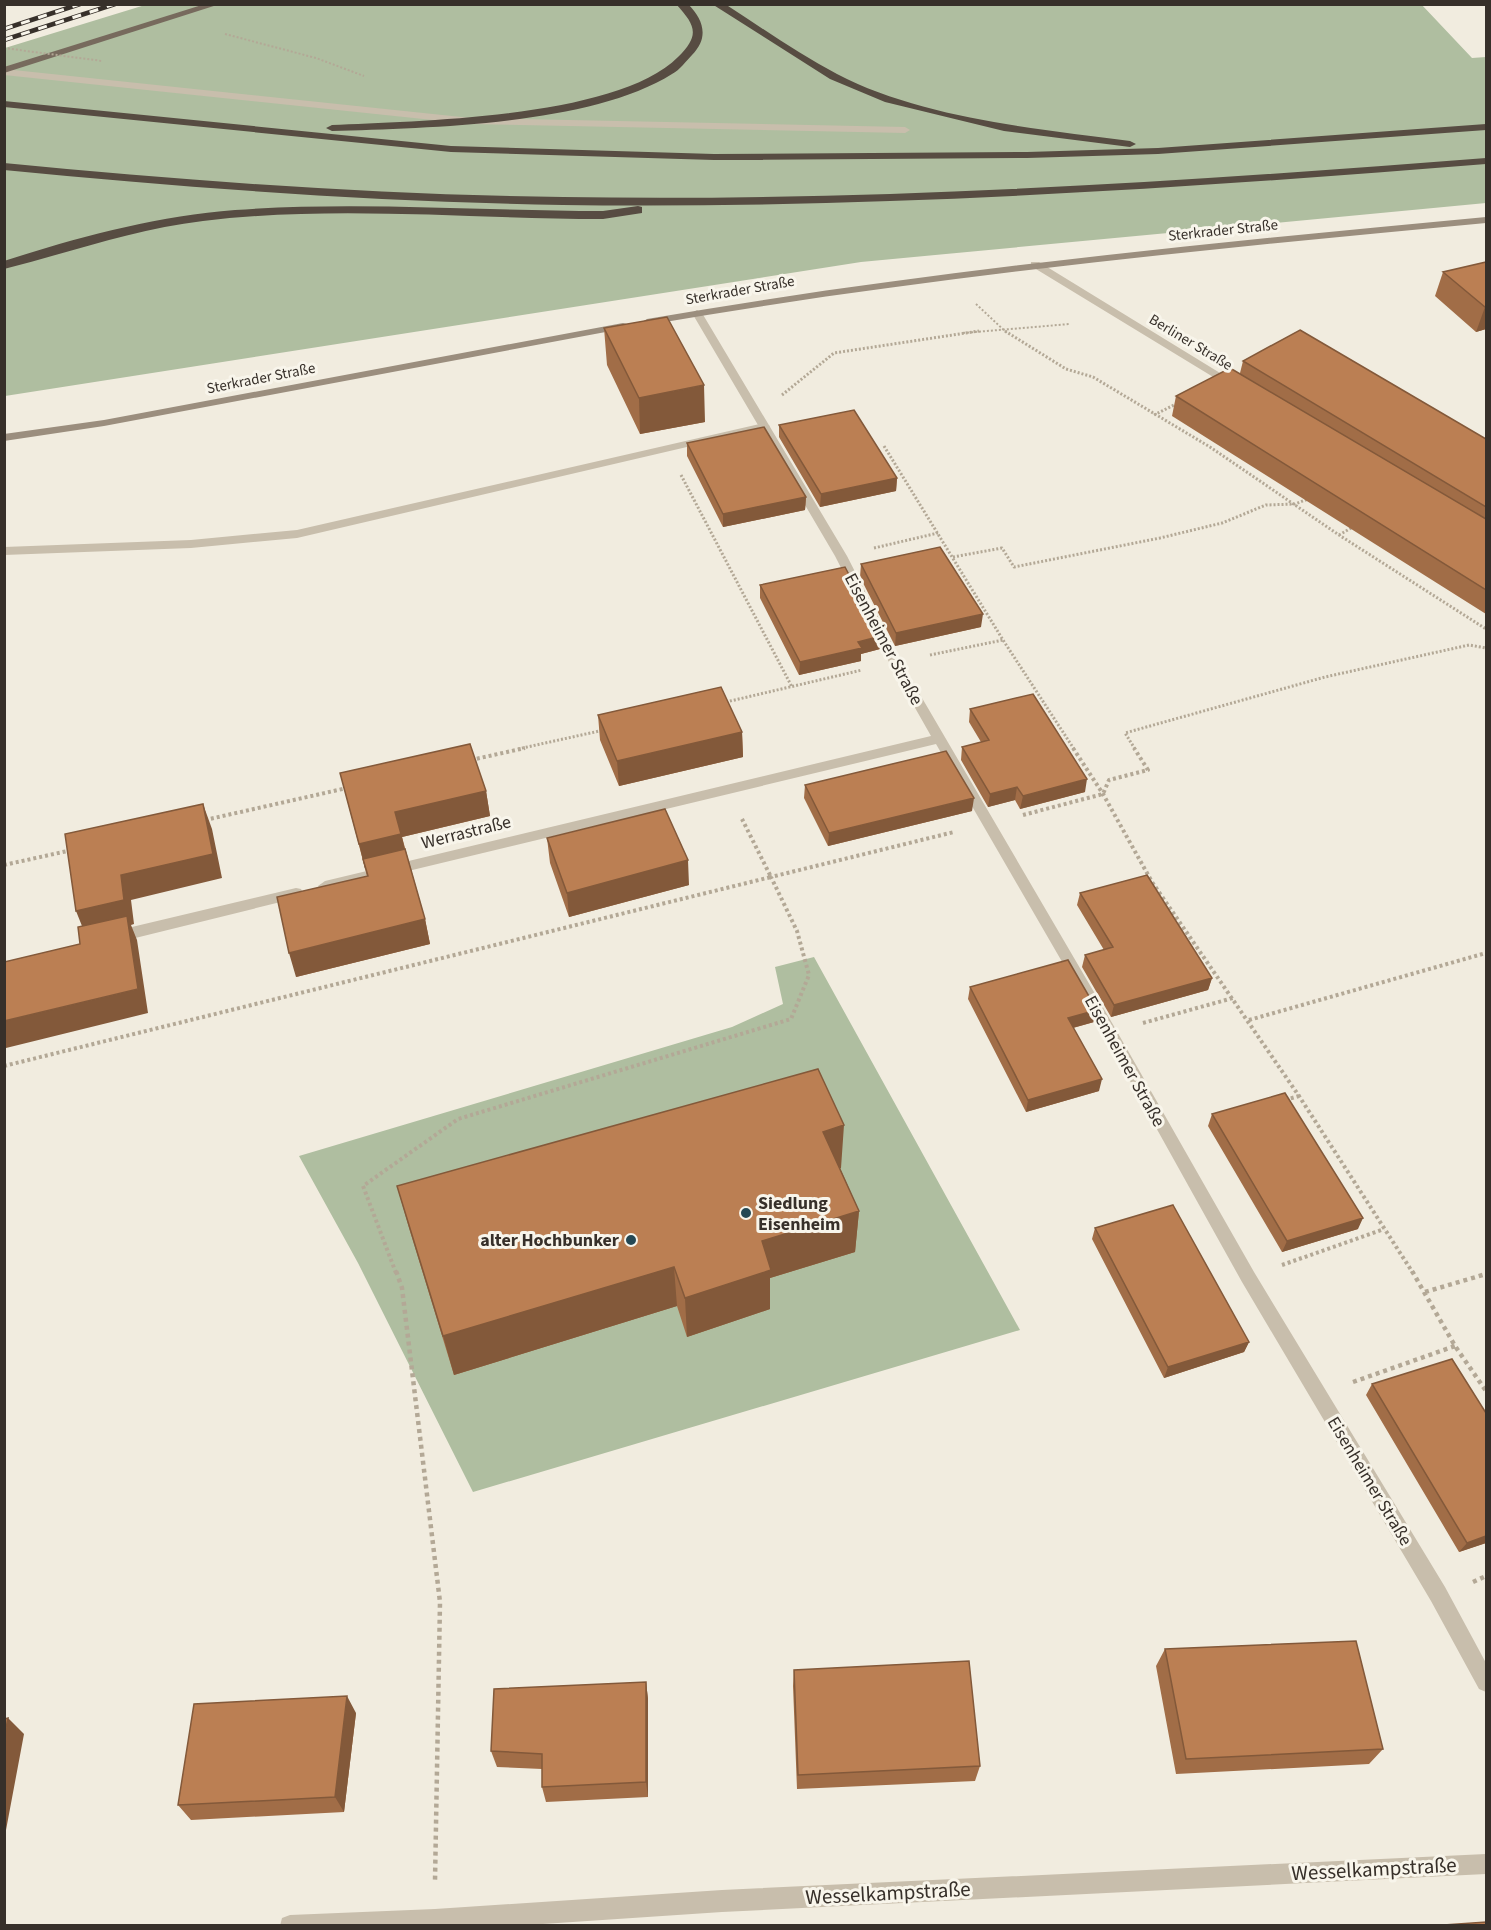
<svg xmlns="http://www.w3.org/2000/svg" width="1491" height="1930" font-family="'Source Sans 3',sans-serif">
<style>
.green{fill:#afbea0}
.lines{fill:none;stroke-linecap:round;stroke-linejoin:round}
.path-far3{stroke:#b3a896;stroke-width:2;stroke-dasharray:2 2;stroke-linecap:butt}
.path-far2{stroke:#b3a896;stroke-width:3;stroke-dasharray:2 2;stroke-linecap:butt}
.path-far1{stroke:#b3a896;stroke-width:4;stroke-dasharray:3 3;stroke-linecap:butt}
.path{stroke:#b3a896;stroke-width:4.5;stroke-dasharray:4 4;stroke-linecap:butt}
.lane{fill:#c8beac;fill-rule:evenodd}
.street{fill:#c8beac;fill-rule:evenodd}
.secondary{fill:#9b8e7e;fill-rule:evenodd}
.primary{fill:#776a5d;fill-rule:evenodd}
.highway{fill:#574c42;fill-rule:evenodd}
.rail-casing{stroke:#37302a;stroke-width:4.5}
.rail{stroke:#f8f5eb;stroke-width:3;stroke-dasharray:9;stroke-linecap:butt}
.path-bridge{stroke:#b3a896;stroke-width:2;stroke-dasharray:2 2;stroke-linecap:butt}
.wall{fill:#a16d47}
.shaded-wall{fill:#83593a}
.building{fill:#bb7f53;stroke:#83593a;stroke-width:1.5}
.poi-dot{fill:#244854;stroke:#f8f5eb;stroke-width:2}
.labels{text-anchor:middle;stroke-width:6;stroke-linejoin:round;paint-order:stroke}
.far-street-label{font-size:15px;fill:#37302a;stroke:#f8f5eb}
.street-label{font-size:18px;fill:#37302a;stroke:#f8f5eb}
.poi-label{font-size:18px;font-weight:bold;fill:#37302a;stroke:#f8f5eb;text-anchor:start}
.near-street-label{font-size:21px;fill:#37302a;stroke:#f8f5eb}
</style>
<rect width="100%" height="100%" fill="#f1ecdf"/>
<path class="green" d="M1421,4L1472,58L1486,57V203L861,262L5,396V48L145,5Z
M814,957L1020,1330L473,1492L358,1263L299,1156L732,1027L783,1004L775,967Z"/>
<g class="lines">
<path class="path-far3" d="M225,34L316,58L364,76
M976,304L1007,333
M963,333L1070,324"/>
<path class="path-far2" d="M1005,331L1066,369L1093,377L1210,447L1339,535L1486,629
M782,395L834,353L979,331
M1154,415L1178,403
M884,446L1003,640L1074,749
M681,475L792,687
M1339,535L1353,527
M874,548L938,533
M953,557L1002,548L1014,567L1160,538L1222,523L1266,505L1295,504L1308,499
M930,655L1003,640
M726,702L862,670
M518,749L604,730
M1135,749L1125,733L1325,677L1469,645L1486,648"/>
<path class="path-far1" d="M1073,748L1103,794L1152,882L1299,1096L1413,1273
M471,760L525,748
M1023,815L1103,794L1109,780L1148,770L1134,748
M205,820L347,788
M4,865L72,850
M1249,1020L1486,953
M1143,1023L1233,998
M4,1066L771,877L742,819
M1285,1100L1299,1096
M1282,1265L1384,1229
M396,1273L363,1186L458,1119L791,1019L809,975L797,931L771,877L954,832"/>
<path class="path" d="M396,1271L402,1288L440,1602L435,1881
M1412,1271L1455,1346L1486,1391
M1425,1292L1486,1274
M1353,1382L1455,1346
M1473,1582L1486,1576"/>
<path class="lane" d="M4,69L471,118L905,127L910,130L905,133L471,124L4,75Z
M764,423L770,426L768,428L297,538L191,548L4,555V547L191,540L297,530Z"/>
<path class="street" d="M1031,262H1039L1238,384L1232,387L1228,386L1031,266Z
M697,310L702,313L847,556L901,662L1115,1028L1254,1272L1445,1587L1486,1663V1692L1479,1689L1431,1601L1242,1282L1105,1036L936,744L325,891L320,890L318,886L325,881L931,736L889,662L835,556L692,313Z
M296,888L301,889L303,893L301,897L115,943L108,937L115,931Z
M1486,1854V1874L722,1912L513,1926H280L282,1918L290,1915L435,1909L722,1890Z"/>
<path class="secondary" d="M1486,217V223C1205,249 925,277 647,325L642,322L647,319C925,271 1205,243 1486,217Z
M623,323L627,324V328L104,426L4,441V434L104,420Z"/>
<path class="primary" d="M205,4H220L4,73V67Z"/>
<path class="highway" d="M676,4H688C704,20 709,38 692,55C686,61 680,70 672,74C591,125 428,128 332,131L326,128L332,125C417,121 618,118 678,57C700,35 696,26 676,4Z
M712,4H725C762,28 799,54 837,74C921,118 1037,129 1130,141L1136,144L1130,147L1004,131L885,102L830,79Z
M4,101L451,146L714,154L1027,152L1158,148L1486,124V130L1158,154L1027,158L714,160L451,152L4,107Z
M1486,158V164C1179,189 871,209 563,205C376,202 190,188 4,170V163C190,181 376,195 563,197C871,202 1179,182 1486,158Z
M638,206L642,207V213L603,219C470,219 335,205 203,221C135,229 71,252 4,269V261C79,237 156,216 235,210C357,201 481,211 603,211Z"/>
<defs>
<path id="rail" d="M4,29L80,4
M4,40L115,4"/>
</defs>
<use href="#rail" class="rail-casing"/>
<use href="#rail" class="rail"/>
<path class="path-bridge" d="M4,48L102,61"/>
</g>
<path class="wall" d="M1486,262V329L1476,332L1435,296L1443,272Z
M604,328L705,422L640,434L607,365Z
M1243,361L1486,439V614L1172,416L1176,396L1240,373Z
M779,425L897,478L896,491L820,507L779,437Z
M687,443L806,497L805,510L723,527L687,456Z
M861,564L981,627L895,646L860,577Z
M760,585L880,649L861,654V661L799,675L760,598Z
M970,709L1085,792L1020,809L1015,800L988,807L961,760L962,747L981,742L969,722Z
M598,715L742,732L743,757L619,786L600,740Z
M340,773L486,791L490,816L402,837L425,919L430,944L296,977L367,876Z
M805,785L972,811L828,846L804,798Z
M547,838L689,885L569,917L550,863Z
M1080,893L1212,978L1208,990L1111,1017L1082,967L1085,955L1104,950L1077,905Z
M970,987L1097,1010L1094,1022L1073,1028L1099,1091L1026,1112L968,999Z
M1212,1114L1358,1229L1282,1252L1208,1126Z
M840,1168L859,1211L855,1252L770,1278V1309L687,1337L677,1306L454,1375L409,1228L397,1186L841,1168Z
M1095,1228L1249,1342L1244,1352L1164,1378L1092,1239Z
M1372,1384L1486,1543L1459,1552L1366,1395Z
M1165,1649L1383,1749L1369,1764L1176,1774L1156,1666Z
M794,1670L980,1766L975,1781L797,1789L793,1686Z
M646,1682L648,1699V1797L546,1802L542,1787V1769L497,1767L491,1751Z
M356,1713L344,1812L191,1820L178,1805Z"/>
<path class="shaded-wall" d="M1486,306V329L1476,332L1485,307Z
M704,385L705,422L640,434L639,398Z
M897,478L896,491L820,507L821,494Z
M806,497L805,510L723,527V514Z
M983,614L981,627L895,646L896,633Z
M881,636L880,649L861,654V661L799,675L800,662L858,642Z
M742,732L743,757L619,786L617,761Z
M1087,779L1085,792L1020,809L1023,796Z
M1017,787L1015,800L988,807L990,794Z
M486,791L490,816L402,837L407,859L365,869L359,844L395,812Z
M974,798L972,811L828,846L829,833Z
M203,804L212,829L222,878L131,900L134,924L131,925L137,940L148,1013L6,1048L4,1045V1021L138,989L86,936L76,911L121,875Z
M688,860L689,885L569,917L567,893Z
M425,919L430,944L296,977L289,953Z
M1212,978L1208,990L1111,1017L1114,1005Z
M1097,1010L1094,1022L1065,1030L1068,1018Z
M1102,1079L1099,1091L1026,1112L1028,1100Z
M844,1125L841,1168L821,1174L823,1132Z
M859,1211L855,1252L770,1278V1309L687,1337L685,1298L762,1241Z
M1363,1218L1358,1229L1282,1252L1287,1241Z
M674,1267L677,1306L454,1375L443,1336Z
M1249,1342L1244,1352L1164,1378L1168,1367Z
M1486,1536V1543L1459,1552L1467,1543Z
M646,1682L648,1699V1797L646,1782Z
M347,1696L356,1713L344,1812L335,1797Z
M8,1718L24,1734L6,1830L4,1828V1738Z"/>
<path class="building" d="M1486,262V306L1485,307L1443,272Z
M667,317L704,385L639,398L604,328Z
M1300,330L1486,439V507L1243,361Z
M1230,368L1486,519V590L1176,396Z
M854,410L897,478L821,494L779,425Z
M764,427L806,497L723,514L687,443Z
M940,547L983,614L896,633L861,564Z
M845,567L881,636L858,642L862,648L800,662L760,585Z
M721,687L742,732L617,761L598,715Z
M1033,694L1087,779L1023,796L1017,787L990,794L962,747L989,740L970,709Z
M470,744L486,791L395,812L401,834L359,844L340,773Z
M946,751L974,798L829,833L805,785Z
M203,804L213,854L121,875L124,900L76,911L65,834Z
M665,809L688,860L567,893L547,838Z
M405,849L425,919L289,953L277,897L368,876L363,859Z
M1147,875L1212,978L1114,1005L1085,955L1113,947L1080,893Z
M127,916L138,989L4,1021V962L80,944L78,927Z
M1068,960L1097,1010L1068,1018L1102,1079L1028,1100L970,987Z
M818,1069L844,1125L823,1132L859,1211L762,1241L771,1270L685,1298L674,1267L443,1336L397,1186Z
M1285,1093L1363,1218L1287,1241L1212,1114Z
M1173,1205L1249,1342L1168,1367L1095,1228Z
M1452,1359L1486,1413V1536L1467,1543L1372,1384Z
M1356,1641L1383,1749L1186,1759L1165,1649Z
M969,1661L980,1766L798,1775L794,1670Z
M646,1682V1782L542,1787V1754L491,1751L494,1689Z
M347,1696L335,1797L178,1805L194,1704Z
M8,1718L4,1738V1719Z
M1486,1922V1926H1429Z"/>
<g class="poi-dot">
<circle cx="746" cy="1213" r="6"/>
<circle cx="631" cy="1240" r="6"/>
</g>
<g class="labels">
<g class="far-street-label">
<text transform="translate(1223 230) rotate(-6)" y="5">Sterkrader Straße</text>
<text transform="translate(740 290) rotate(-10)" y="5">Sterkrader Straße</text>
<text transform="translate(1191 342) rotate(31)" y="5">Berliner Straße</text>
<text transform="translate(261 378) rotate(-11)" y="5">Sterkrader Straße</text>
</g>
<g class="street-label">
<text transform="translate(884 639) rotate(62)" y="6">Eisenheimer Straße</text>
<text transform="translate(466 832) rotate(-14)" y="6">Werrastraße</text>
<text transform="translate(1125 1061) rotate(61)" y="6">Eisenheimer Straße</text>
<text transform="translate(1370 1481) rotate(59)" y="6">Eisenheimer Straße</text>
</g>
<g class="poi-label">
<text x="758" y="1209">Siedlung<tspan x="758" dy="21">Eisenheim</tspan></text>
<text x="619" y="1246" text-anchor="end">alter Hochbunker</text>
</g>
<g class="near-street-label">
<text transform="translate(1374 1869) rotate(-3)" y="7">Wesselkampstraße</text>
<text transform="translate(888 1893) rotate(-3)" y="7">Wesselkampstraße</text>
</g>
</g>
<rect width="1491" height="1930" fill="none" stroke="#37302a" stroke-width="12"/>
</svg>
